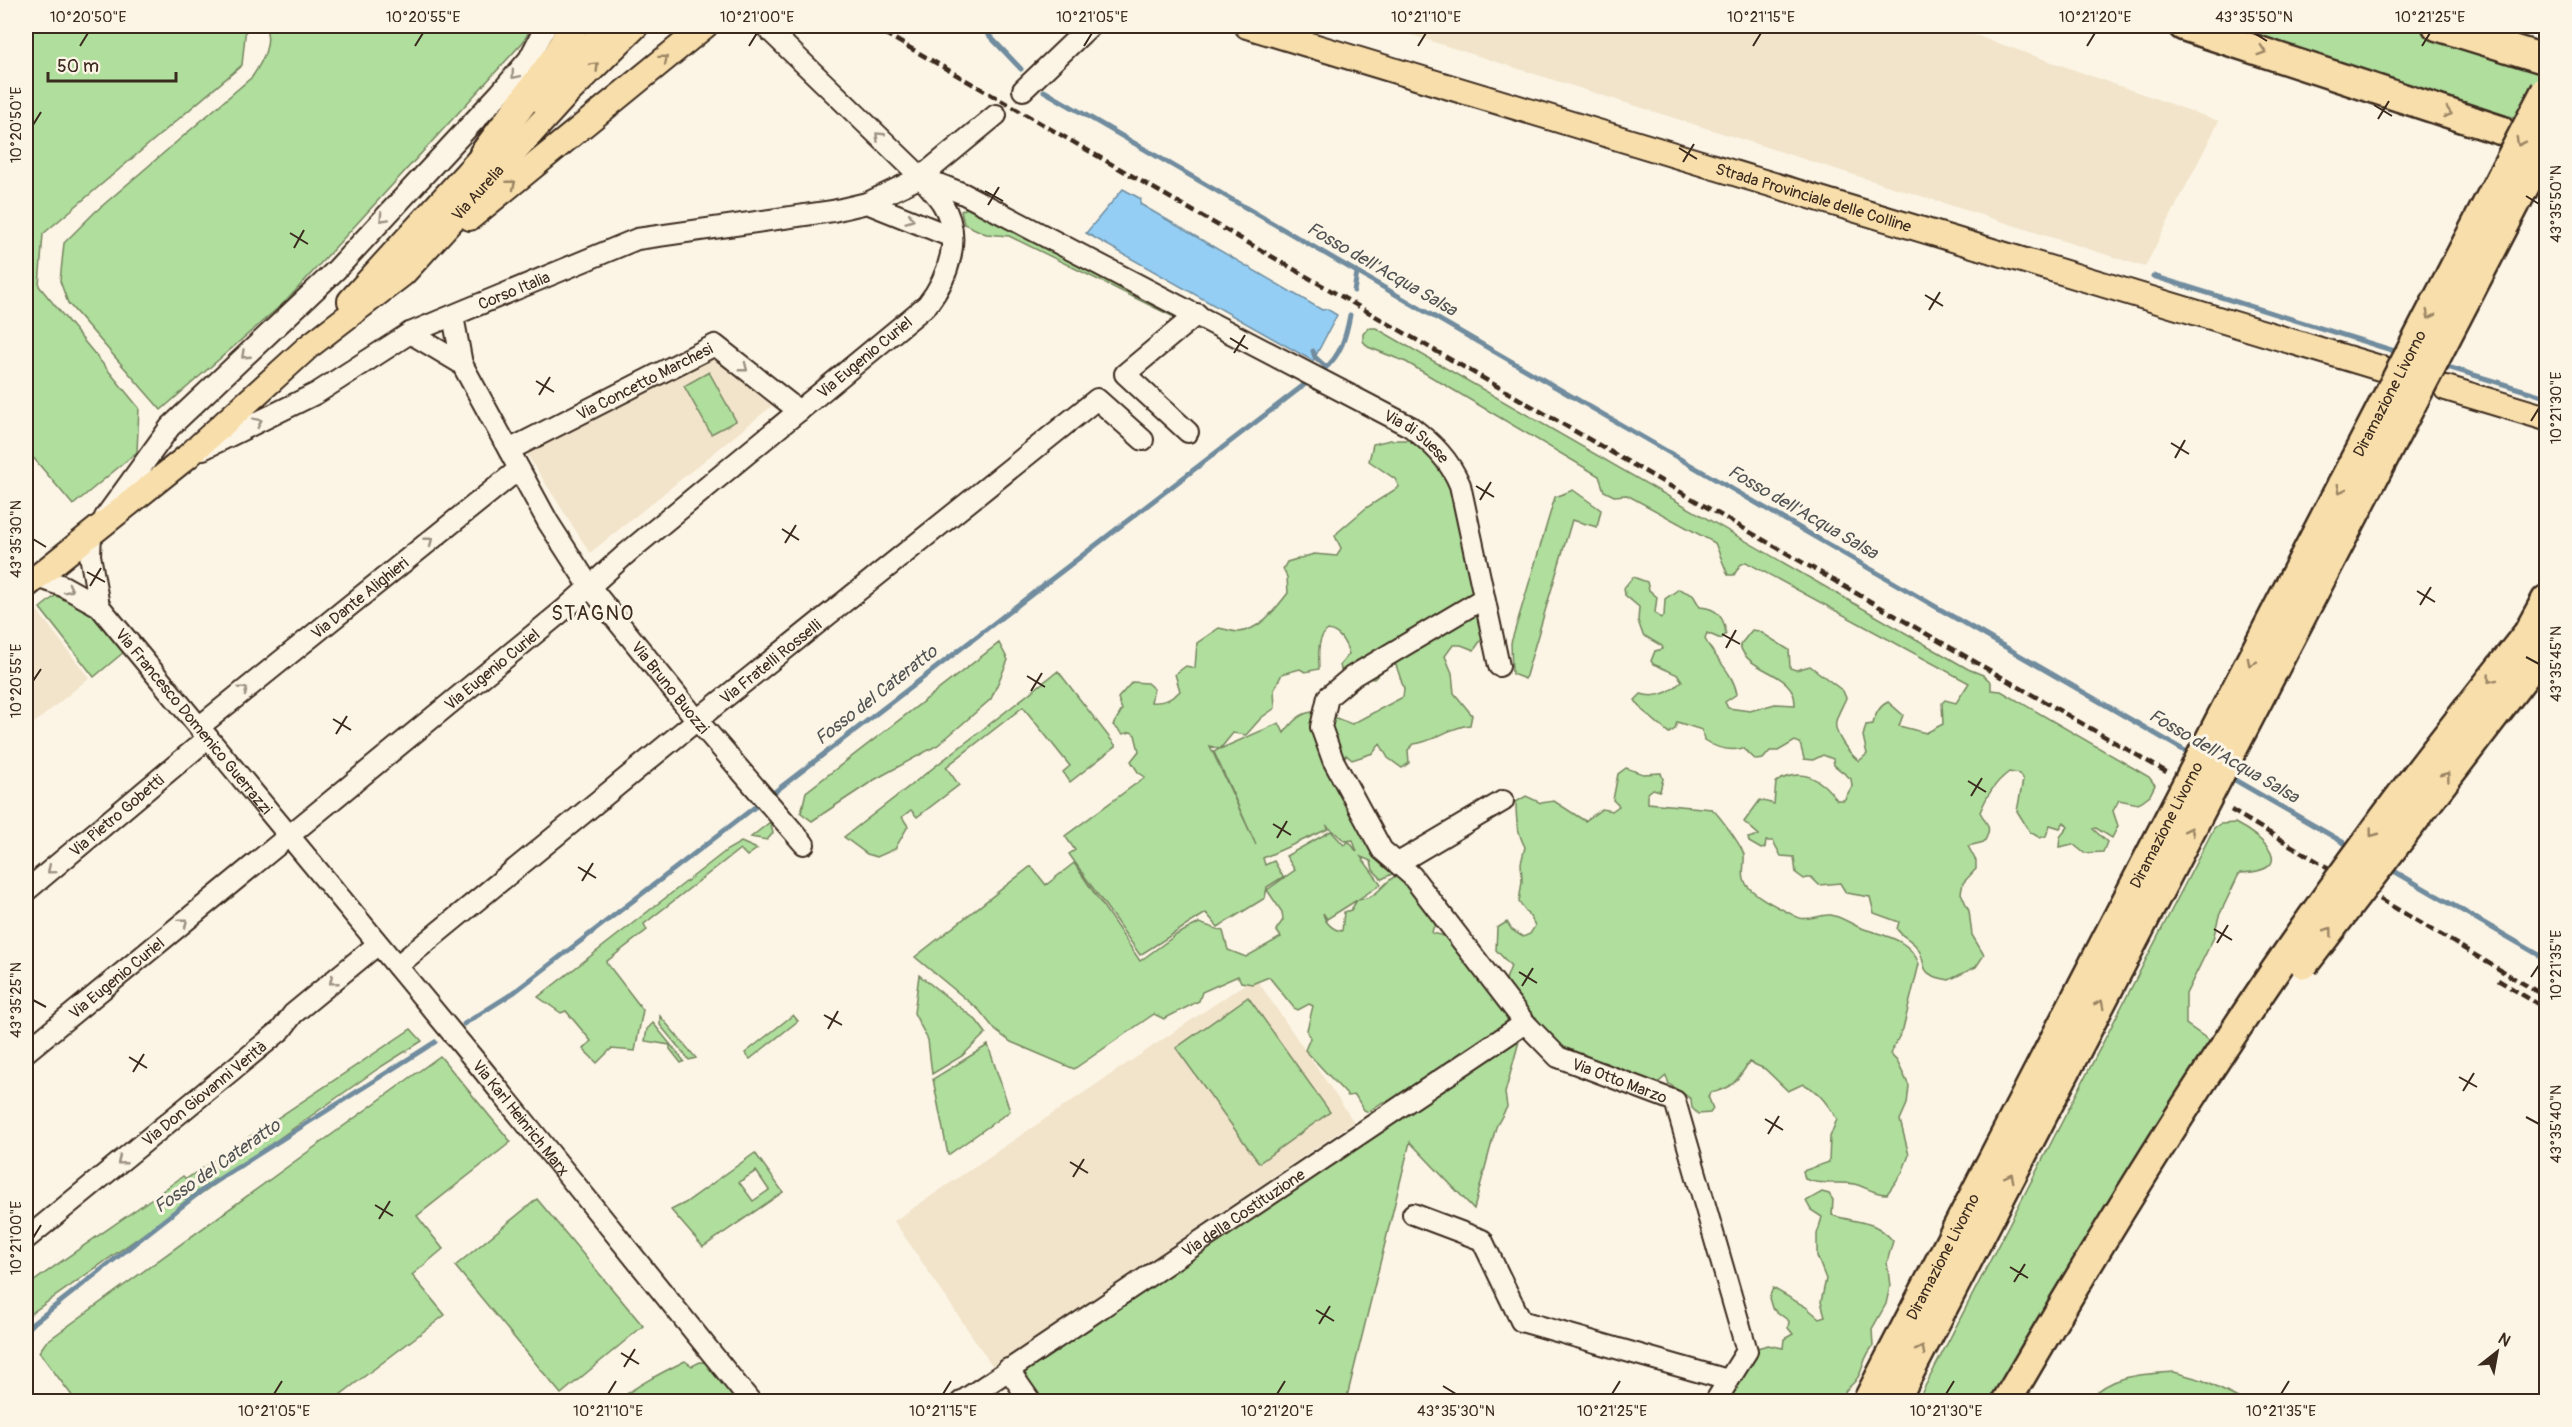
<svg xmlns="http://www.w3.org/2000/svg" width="2572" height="1427" font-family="Pangolin,sans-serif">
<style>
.built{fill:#f2e4cb}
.green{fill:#afde9d;stroke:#75845e;stroke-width:1.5;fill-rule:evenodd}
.water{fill:#94cef4;stroke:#708c9e;stroke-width:1.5}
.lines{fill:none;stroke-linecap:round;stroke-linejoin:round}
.stream{stroke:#708c9e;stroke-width:5}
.minor-casing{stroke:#3b2a1e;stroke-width:24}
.major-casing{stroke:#3b2a1e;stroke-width:28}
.highway-casing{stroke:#3b2a1e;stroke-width:33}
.minor{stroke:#fcf5e5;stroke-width:20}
.major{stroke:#f8deab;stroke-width:24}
.highway{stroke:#f8deab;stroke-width:28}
.rail{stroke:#3b2a1e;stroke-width:4.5;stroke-dasharray:9 4.5;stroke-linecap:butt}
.highway-bridge-casing{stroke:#3b2a1e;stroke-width:33;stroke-linecap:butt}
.highway-bridge{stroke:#f8deab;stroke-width:28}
.oneway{stroke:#9a8464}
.oneway2{stroke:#9c9082}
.ticks{fill:none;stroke:#3b2a1e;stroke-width:2}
.labels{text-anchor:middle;stroke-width:6;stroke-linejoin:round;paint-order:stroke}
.street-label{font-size:16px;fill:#3b2a1e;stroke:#fcf5e5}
.water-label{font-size:18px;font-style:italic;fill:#515354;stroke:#fcf5e5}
.quarter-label{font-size:20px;letter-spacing:1.5px;fill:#3b2a1e;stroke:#fcf5e5}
.neatline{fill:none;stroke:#3b2a1e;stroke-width:2}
.ticks-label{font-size:15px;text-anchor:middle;fill:#3b2a1e}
</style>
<rect width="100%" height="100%" fill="#fcf5e5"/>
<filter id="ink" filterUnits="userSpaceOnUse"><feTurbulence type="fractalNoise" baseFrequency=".0167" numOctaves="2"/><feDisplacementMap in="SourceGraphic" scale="12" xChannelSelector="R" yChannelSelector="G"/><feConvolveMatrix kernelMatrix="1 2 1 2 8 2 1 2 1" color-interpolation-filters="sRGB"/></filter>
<g filter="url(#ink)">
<path class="built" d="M1383,26H1950L2219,121L2145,267Z
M711,354L772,406L590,553L526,453Z
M29,605L34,606L89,678L26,730V607Z
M1255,977L1354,1122L993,1367L894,1221Z"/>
<path class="green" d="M26,26H246L242,65L43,234L39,286L139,408L137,452L73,505L26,449Z
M265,26H532L523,42L287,300L161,410L68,303L60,281L64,243L95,212L252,77C262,62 273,43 265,26Z
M2225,26H2408L2546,71V128Z
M969,207L1182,314V321L1009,236L986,234L964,224L961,211Z
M1368,328H1376L1968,669L1983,675L1991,682V690L2001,691L2149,777L2155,785L2150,795L2138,804L2119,800L2113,811L2118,826L2112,838L2096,828L2093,829L2107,842L2103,852L2084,853L2073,844L2059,847L2060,837L2068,827L2064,822L2060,828L2050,825L2046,836L2040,838L2030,832L2017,811L2023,780L2019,774L2009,772C1994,783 1987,796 1980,812C1987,825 1993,827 1984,842L1968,846L1976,861V869L1963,883L1961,893L1969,911L1972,935L1984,955L1976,967L1949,980C1912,974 1931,962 1915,945C1909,938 1902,937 1897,929L1899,922L1874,913L1870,897L1846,893L1840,883L1819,885L1811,877L1804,879L1796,873L1794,857L1781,856L1773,841H1766L1765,848L1761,849L1749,842L1748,838L1759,835L1744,822L1760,800L1774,804L1776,782C1802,767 1821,778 1837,800H1844L1852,786L1851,779L1834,765L1833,759L1823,755L1813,760L1804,759L1800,743L1795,741L1778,751H1770L1763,759L1756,760L1743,748C1729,752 1716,748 1704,740L1702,730L1677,722L1675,729L1669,733L1642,710L1635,700L1641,694C1657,699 1671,692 1682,681L1678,675L1653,664L1651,661L1655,651L1663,649L1662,646L1643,635L1638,621L1639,607L1625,595L1624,588L1633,577L1647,582L1649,590L1657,597L1655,613L1661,618L1664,616L1665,599L1679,589L1693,595L1700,607C1717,608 1724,617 1726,634L1721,639L1707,633L1705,639C1715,659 1733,672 1737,694L1725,702L1728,708L1750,711L1775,704L1795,705C1796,670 1747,674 1740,645L1752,630L1759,631L1789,650L1790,668L1796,670L1810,666L1843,691L1846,698C1843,705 1838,713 1836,721C1833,734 1850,754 1859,761L1867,754L1863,736L1866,725L1873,724C1875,715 1879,706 1888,702L1903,715L1899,726L1926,733L1943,724L1942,703L1945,700L1956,703L1969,683L1746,562L1740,565L1734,575H1728L1715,543L1627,495L1614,496L1604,491L1599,476L1406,362L1368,347L1363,341V334Z
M709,372L736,421L711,434L684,386Z
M1390,440H1408L1435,456L1480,544L1475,606L1486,633L1474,650L1461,645H1453L1445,656L1452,673L1454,693L1472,715L1470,725C1448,727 1435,742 1414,744L1408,750L1409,763L1402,768L1388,758L1380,744L1373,753L1352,760L1346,755L1344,759L1348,781L1394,873L1382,879L1373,870L1371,861L1361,857L1381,884L1359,899C1379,899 1384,879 1401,873L1440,921L1433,928L1432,933L1458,939L1507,1015V1024L1405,1100L1383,1102L1368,1112L1364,1110L1355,1095L1348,1096L1305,1050L1310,1038L1307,1030L1313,1006L1309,1004L1298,1010L1294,1008L1269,977L1252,984L1241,982L1238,976L1202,992L1199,1001L1164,1019L1154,1014L1074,1069L1011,1042L996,1031L979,1010L915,957L1031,866L1046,885L1074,863L1140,961L1176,935L1199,923L1223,931L1228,950L1246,957L1281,937L1276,930L1283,920L1282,912L1267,890L1295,870L1286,856L1331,831L1344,845L1349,841L1357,852L1353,840L1345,841L1327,826L1328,829L1263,858L1265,865L1274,861L1283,877L1267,887L1265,898L1218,927L1206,913L1140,955L1069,854L1075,850L1065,836L1145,777L1138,772L1131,761L1139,751L1135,735L1131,732L1123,734L1113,725L1122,710L1118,698L1132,682L1147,683L1154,689L1151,702C1163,703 1172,700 1180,691L1175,674L1186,666L1195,668L1197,643L1219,628C1225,629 1233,632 1238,632C1261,630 1275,609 1288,593L1287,577L1283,569L1287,562L1314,554L1337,556L1341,548L1335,536L1338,532L1366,508L1399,487L1395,479L1369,461L1373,444ZM1328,630C1341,632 1346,644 1349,654L1340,665L1342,674L1374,679L1387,666L1396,665L1404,689L1403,697L1352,724C1321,713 1307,700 1284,733L1279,723L1220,749L1233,733L1246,735L1261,718L1275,708L1274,690L1282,674L1300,669L1305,672L1319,669C1319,657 1316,638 1328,630ZM1210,746L1219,749L1214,752L1256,845ZM1357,900L1351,910L1344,912L1342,931C1333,930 1325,923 1323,913L1327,919Z
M1573,490L1601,510L1597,527L1572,520L1525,679L1512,674L1511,643L1555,497Z
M55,596C88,602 104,628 124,652L94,677L40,608Z
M999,643L1008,660L991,699L938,745L874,780L812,821L801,813L806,792Z
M1058,671L1116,746L1070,782L1063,772L1070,766L1023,707L946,767L959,785L917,817L911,810L902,817L908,826L895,849L877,857L867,854L844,837Z
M1626,768L1643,774L1661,773L1663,779L1660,791L1653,789L1648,793V803L1712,809C1719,815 1742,846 1744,855C1745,864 1741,874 1745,882C1750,895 1786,911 1799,918C1811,921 1819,914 1831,915C1842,917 1851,924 1861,928C1884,936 1909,938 1919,964L1903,1029L1890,1054L1897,1061L1909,1086L1907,1104L1900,1120L1909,1155L1902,1173L1887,1194C1873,1194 1867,1187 1854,1184C1838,1181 1822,1186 1805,1179L1803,1171L1829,1162L1830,1137L1837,1119C1827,1104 1819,1091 1803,1084L1788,1091L1765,1069L1749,1062C1738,1080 1732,1089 1710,1093L1708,1096L1713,1109L1710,1113L1698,1114L1692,1108L1691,1099L1669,1084L1666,1076L1648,1091L1597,1068L1584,1054L1570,1063L1544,1032L1536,1017L1527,1013L1505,982L1511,966L1496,950L1497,928L1507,922L1512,930L1523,937L1530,934L1535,926C1532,916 1524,911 1519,902L1522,881L1521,863L1525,847C1517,832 1516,818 1516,802L1526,796L1541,803L1554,801L1585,821L1602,809L1612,811L1619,806L1613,800L1618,774Z
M770,822L773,833L767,840L751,837Z
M2235,823C2265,838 2299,871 2240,873L2238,876L2219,916L2213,939L2186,994V1024L2213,1043L1997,1401L1917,1402L2214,828L2220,824Z
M741,842L757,849L747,856L740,849L644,924L647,930L606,962L643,1010L635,1051L611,1049L597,1063L583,1049L591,1041L566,1011L561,1013L538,997L727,850Z
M919,975L976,1020L986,1033L962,1056L932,1074L928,1040L914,1013Z
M1248,997L1330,1112L1259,1163L1176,1048Z
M793,1015L798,1021L750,1059L745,1053Z
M660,1016L696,1058L689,1060L660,1025Z
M653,1023L684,1061L681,1063L670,1049V1045L645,1041L647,1029Z
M411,1029L422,1041L379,1068L26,1317V1282L29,1285C79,1247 132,1214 183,1176L186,1179Z
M1522,1030L1505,1093L1507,1107L1496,1127L1474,1209L1410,1142L1346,1401H1042L1018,1368Z
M988,1045L1010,1111L948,1155L933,1079Z
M440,1056L511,1142L417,1216L443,1249L412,1275L445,1315L332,1401H76L39,1352L46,1342Z
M755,1153L783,1192L703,1247L671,1210L685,1203ZM756,1171L769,1190L753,1201L739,1182Z
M1822,1192L1829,1194L1833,1200L1832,1215C1858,1224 1873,1218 1893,1241L1887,1262L1890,1286L1886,1304L1872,1329L1873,1346C1862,1360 1865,1365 1858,1377C1852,1388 1843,1387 1843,1401L1709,1402L1757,1348L1768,1345L1783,1348L1784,1339L1793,1334L1788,1328L1789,1321L1772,1308L1769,1298L1773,1288L1806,1307L1819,1318L1825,1316L1821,1302L1826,1279L1817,1256V1234L1822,1217L1811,1210L1806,1201Z
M537,1199L643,1326L561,1394L455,1266Z
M685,1361L692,1366L700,1362L714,1363L746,1402H616C637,1385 661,1373 685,1361Z
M2174,1372L2202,1380L2244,1401H2087C2111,1375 2140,1374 2174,1372Z"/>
<path class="water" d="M1123,189L1141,199L1140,204L1322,310L1327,309L1337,315L1313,361L1086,233Z"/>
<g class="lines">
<path class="stream" d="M982,28L1021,69
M1044,91L2192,755
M2153,276L2401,353
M1354,291L1357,273
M1313,351L1315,357L1326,367
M2441,365L2546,397
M1323,370C1341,356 1346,336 1350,315
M2228,776L2353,848
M2387,867L2546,959
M464,1024L513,993L1304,385
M26,1329L205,1188L435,1042"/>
<defs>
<g id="minor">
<path d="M1023,90L1090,26"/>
<path id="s1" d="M923,178L964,194L1411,427C1433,444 1449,459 1460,485L1499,666"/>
<path d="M867,203L952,237"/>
<path d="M410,333L462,364L453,316"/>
<path id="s2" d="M462,364L548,522L590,587L697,720L804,844"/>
<path d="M1188,432L1125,374L1197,314"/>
<path id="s3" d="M203,449L317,393L410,333L637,239L833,211L867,203L921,177L996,115"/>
<path id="s4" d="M509,450L715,345L799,411"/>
<path d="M105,517L170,427L336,270L500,93L529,59L546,26"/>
<path d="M91,534L90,555L99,606"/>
<path id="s5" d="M37,577L63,586L99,606L482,1069L751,1402"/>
<path id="s6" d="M1484,598L1353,676L1328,697L1321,727L1333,760L1382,850L1412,876L1525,1023L1558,1057L1675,1101L1747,1351L1715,1402"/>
<path id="s7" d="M199,727L519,469"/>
<path d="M1398,863L1503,801"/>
<path id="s8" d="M26,891L208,738"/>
<path id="s9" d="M397,966L697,720L1097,399L1143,440"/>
<path id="s10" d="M26,1052L566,608L627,553L927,305C949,277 963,236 942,203C936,194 928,186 921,177L765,26"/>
<path d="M1413,1214L1482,1240L1521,1321L1728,1380"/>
<path id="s11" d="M26,1239L281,1030L293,1014L378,944"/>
<path d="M1008,1369L1031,1402"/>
<path id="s12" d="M961,1402L1525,1023"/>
</g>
<g id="major">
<path id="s13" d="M1247,26L2380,368"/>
<path d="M537,99L609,26"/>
<path d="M470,218L705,26"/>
<path d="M350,301L496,141"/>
<path d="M2446,388L2546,418"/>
<path id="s14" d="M26,586L187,457L308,347L403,274L567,94L636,26"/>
</g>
<path id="highway" d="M2183,26L2500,130
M2437,26L2541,58
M484,154L558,55L573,26
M2528,633L2546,600"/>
</defs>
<use href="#minor" class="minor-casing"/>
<use href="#major" class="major-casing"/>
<use href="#highway" class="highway-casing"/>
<use href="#minor" class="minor"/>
<use href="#major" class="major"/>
<use href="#highway" class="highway"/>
<path class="rail" d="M872,26L2168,773
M2231,810L2332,870
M2380,899L2546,997
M2498,980L2546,1009"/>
<defs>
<g id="highway-bridge">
<path d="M2304,964L2546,648"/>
<path id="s15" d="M1867,1402L2546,90"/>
<path d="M1894,1402L2546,145"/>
<path d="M2006,1402C2118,1210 2238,1015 2371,836C2421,767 2475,700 2528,633"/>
</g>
</defs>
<use href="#highway-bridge" class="highway-bridge-casing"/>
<use href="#highway-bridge" class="highway-bridge"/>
</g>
<defs><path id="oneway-chevron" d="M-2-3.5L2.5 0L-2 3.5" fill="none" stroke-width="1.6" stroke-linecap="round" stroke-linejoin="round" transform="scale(1.5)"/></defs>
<g class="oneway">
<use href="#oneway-chevron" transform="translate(2262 51) rotate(18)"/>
<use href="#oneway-chevron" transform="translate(664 59) rotate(-40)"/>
<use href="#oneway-chevron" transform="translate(595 66) rotate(-45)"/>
<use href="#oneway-chevron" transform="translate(2448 113) rotate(18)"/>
<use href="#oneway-chevron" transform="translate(2520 142) rotate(117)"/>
<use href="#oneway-chevron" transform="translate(512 184) rotate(-39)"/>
<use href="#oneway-chevron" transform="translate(2430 315) rotate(117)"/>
<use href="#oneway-chevron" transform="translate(2341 489) rotate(117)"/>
<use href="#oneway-chevron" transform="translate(2251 662) rotate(117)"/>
<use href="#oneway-chevron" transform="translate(2491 679) rotate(128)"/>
<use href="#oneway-chevron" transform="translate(2446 776) rotate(-53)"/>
<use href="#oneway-chevron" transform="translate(2190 831) rotate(-63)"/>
<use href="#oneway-chevron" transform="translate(2373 833) rotate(127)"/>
<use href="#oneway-chevron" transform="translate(2329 931) rotate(-53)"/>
<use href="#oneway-chevron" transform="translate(2100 1004) rotate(-63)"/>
<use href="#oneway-chevron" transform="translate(2010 1177) rotate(-63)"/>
<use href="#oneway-chevron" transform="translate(1921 1350) rotate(-63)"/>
</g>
<g class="oneway2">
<use href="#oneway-chevron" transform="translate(515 75) rotate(130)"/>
<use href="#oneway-chevron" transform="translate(879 136) rotate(-136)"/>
<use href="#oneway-chevron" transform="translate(383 218) rotate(133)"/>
<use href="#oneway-chevron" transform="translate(910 219) rotate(21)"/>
<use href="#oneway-chevron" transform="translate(245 355) rotate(137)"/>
<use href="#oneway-chevron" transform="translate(744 368) rotate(38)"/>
<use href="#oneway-chevron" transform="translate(258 422) rotate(-27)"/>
<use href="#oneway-chevron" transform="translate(429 541) rotate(-39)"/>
<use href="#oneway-chevron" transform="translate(69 589) rotate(27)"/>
<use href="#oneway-chevron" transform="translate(244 690) rotate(-39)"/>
<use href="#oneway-chevron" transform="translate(51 870) rotate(140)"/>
<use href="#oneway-chevron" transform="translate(184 922) rotate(-39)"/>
<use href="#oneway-chevron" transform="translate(333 981) rotate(141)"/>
<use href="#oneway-chevron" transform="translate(121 1161) rotate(141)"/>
</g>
</g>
<path class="ticks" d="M2254,33L2267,41M80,46L88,33M415,46L423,33M749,46L757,33M1084,46L1092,33M1418,46L1426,33M1753,46L1761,33M2087,46L2095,33M2422,46L2430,33M2374,105L2392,116M2378,119L2389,101M33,125L41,112M1679,148L1697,159M1683,162L1694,144M985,191L1003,201M2526,196L2539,204M988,205L999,187M290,233L308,244M294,248L304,230M1925,295L1943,306M1929,310L1940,292M1230,338L1248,349M1234,353L1245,335M536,381L554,392M539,395L550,377M2531,421L2539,408M2171,443L2189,454M2175,458L2185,440M1476,486L1494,497M1480,500L1491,482M782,529L799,540M33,539L46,547M785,543L796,525M87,572L105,582M90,586L101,568M2417,591L2435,602M2420,605L2431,587M1722,634L1740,644M1726,648L1736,630M2526,657L2539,664M1027,676L1045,687M33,681L41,669M1031,691L1042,673M333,719L351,730M336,734L347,716M1968,781L1986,792M1971,796L1982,778M1273,824L1291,835M1277,838L1287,821M578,867L596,878M582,881L593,863M2214,929L2232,940M2217,943L2228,925M1519,972L1537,983M2531,977L2539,965M1522,986L1533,968M33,1000L46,1007M824,1015L842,1025M828,1029L838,1011M129,1057L147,1068M133,1072L144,1054M2459,1077L2477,1087M2463,1091L2474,1073M2526,1117L2539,1124M1765,1119L1783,1130M1768,1134L1779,1116M1070,1162L1088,1173M1073,1177L1084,1159M375,1205L393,1216M379,1219L390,1201M33,1238L41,1225M2010,1267L2028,1278M2014,1282L2025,1264M1316,1310L1334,1321M1319,1324L1330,1306M621,1353L639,1364M624,1367L635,1349M1443,1386L1456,1394M274,1394L282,1381M608,1394L616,1381M943,1394L951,1381M1277,1394L1285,1381M1612,1394L1620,1381M1946,1394L1954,1381M2281,1394L2289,1381"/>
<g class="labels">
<g class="street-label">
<text dy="6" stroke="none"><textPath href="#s14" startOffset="600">Via Aurelia</textPath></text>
<text dy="6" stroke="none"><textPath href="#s13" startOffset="592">Strada Provinciale delle Colline</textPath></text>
<text dy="6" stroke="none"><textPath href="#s3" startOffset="350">Corso Italia</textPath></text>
<text dy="6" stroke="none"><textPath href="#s10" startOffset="1089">Via Eugenio Curiel</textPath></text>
<text dy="6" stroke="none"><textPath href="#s4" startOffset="152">Via Concetto Marchesi</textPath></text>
<text dy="6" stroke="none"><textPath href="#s15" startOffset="1136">Diramazione Livorno</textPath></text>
<text dy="6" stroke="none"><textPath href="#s1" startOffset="558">Via di Suese</textPath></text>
<text dy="6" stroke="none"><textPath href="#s7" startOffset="206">Via Dante Alighieri</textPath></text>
<text dy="6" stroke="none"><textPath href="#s9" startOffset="482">Via Fratelli Rosselli</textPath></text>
<text dy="6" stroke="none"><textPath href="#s10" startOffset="603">Via Eugenio Curiel</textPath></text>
<text dy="6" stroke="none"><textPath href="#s2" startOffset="386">Via Bruno Buozzi</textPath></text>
<text dy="6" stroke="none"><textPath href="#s5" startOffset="218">Via Francesco Domenico Guerrazzi</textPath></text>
<text dy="6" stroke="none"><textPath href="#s8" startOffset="118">Via Pietro Gobetti</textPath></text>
<text dy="6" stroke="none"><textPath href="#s15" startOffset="650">Diramazione Livorno</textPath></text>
<text dy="6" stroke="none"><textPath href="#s10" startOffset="117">Via Eugenio Curiel</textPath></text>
<text dy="6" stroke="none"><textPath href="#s6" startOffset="692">Via Otto Marzo</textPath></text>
<text dy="6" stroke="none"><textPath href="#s11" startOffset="230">Via Don Giovanni Verità</textPath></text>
<text dy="6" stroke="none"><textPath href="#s5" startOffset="732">Via Karl Heinrich Marx</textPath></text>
<text dy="6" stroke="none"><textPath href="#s12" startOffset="340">Via della Costituzione</textPath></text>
<text dy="6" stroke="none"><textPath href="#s15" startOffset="164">Diramazione Livorno</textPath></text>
</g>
<g class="water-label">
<text transform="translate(1382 269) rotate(30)" y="6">Fosso dell'Acqua Salsa</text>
<text transform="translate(1803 512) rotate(30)" y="6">Fosso dell'Acqua Salsa</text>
<text transform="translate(876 695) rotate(-38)" y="6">Fosso del Cateratto</text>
<text transform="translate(2224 756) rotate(30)" y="6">Fosso dell'Acqua Salsa</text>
<text transform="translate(217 1166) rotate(-35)" y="6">Fosso del Cateratto</text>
</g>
<g class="quarter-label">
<text x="593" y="620">STAGNO</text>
</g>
</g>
<rect width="2572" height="1427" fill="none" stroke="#fcf5e5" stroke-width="66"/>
<g transform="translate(2497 1352) rotate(31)" stroke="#fcf5e5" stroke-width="4.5" paint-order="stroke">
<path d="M0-4.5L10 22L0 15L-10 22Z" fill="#3b2a1e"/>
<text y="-9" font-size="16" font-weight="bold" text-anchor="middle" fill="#3b2a1e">N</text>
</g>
<path d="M48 72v9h128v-9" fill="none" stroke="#3b2a1e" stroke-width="3"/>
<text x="57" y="72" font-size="18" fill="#3b2a1e" stroke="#fcf5e5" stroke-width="4.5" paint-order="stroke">50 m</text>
<rect x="33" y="33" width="2506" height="1361" class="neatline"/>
<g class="ticks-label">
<text x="88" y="22">10°20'50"E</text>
<text x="423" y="22">10°20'55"E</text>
<text x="757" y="22">10°21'00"E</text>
<text x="1092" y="22">10°21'05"E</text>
<text x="1426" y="22">10°21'10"E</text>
<text x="1761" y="22">10°21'15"E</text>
<text x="2095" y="22">10°21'20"E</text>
<text x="2254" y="22">43°35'50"N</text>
<text x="2430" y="22">10°21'25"E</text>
<text transform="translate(16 125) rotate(-90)" y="5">10°20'50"E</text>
<text transform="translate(2556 204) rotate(-90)" y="5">43°35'50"N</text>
<text transform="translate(2556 408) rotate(-90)" y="5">10°21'30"E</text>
<text transform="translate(16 539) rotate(-90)" y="5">43°35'30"N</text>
<text transform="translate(2556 664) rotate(-90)" y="5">43°35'45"N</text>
<text transform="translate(16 681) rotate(-90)" y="5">10°20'55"E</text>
<text transform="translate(2556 965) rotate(-90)" y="5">10°21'35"E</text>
<text transform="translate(16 1000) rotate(-90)" y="5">43°35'25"N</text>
<text transform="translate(2556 1124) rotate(-90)" y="5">43°35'40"N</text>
<text transform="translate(16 1238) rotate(-90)" y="5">10°21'00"E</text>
<text x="274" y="1416">10°21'05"E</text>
<text x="608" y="1416">10°21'10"E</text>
<text x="943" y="1416">10°21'15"E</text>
<text x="1277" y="1416">10°21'20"E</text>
<text x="1456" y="1416">43°35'30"N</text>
<text x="1612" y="1416">10°21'25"E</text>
<text x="1946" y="1416">10°21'30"E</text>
<text x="2281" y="1416">10°21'35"E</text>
</g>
</svg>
